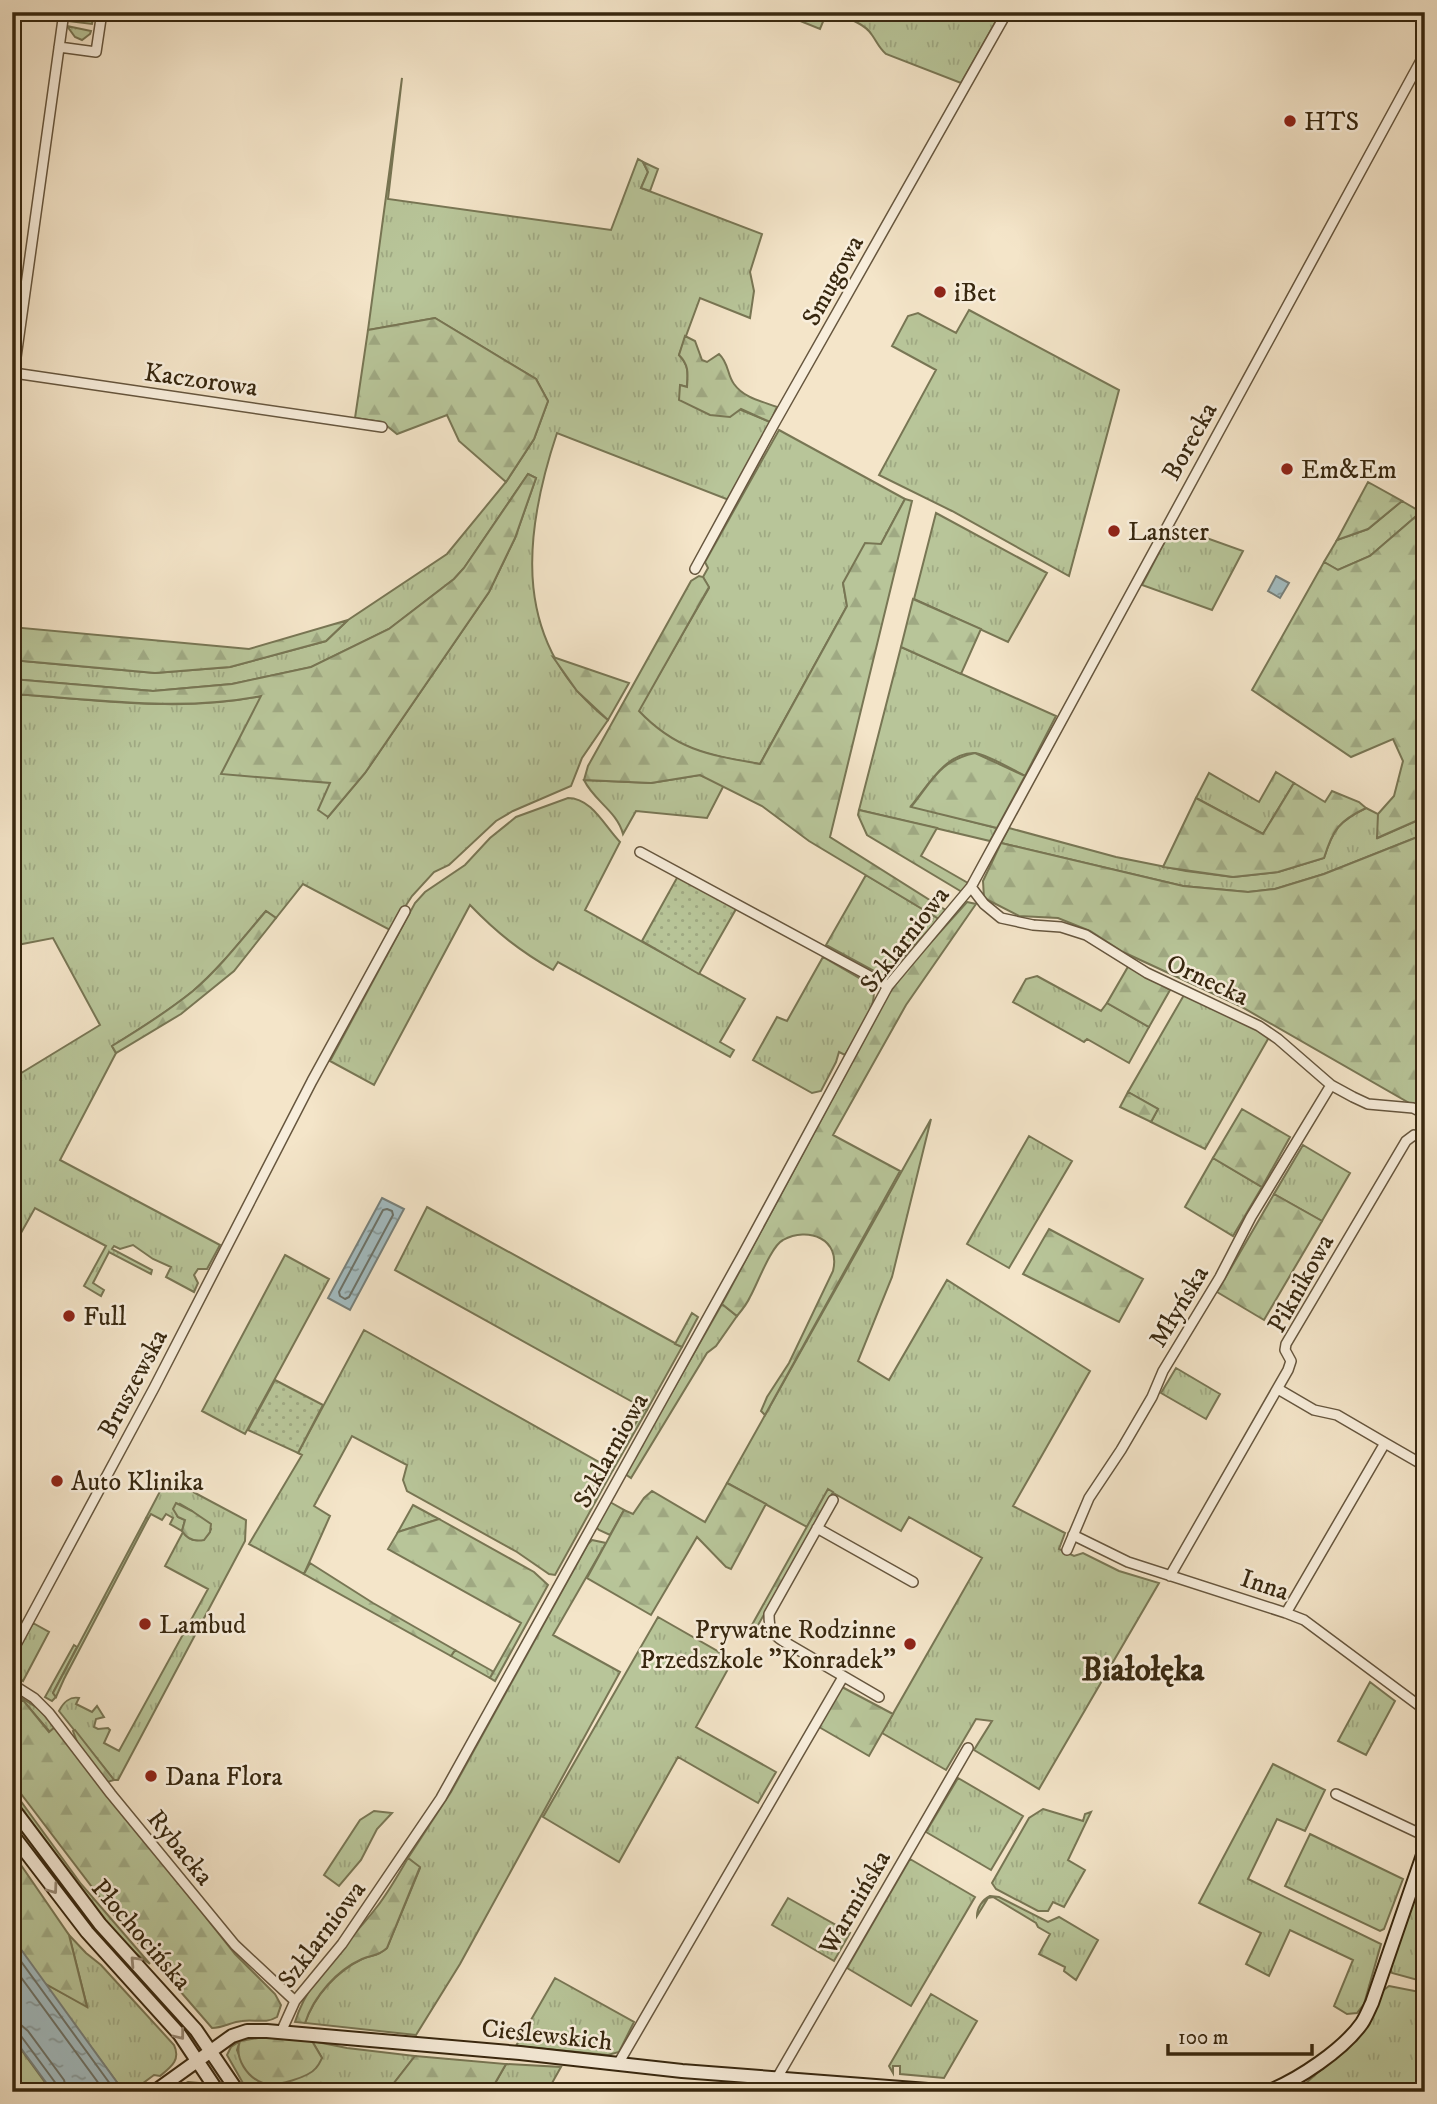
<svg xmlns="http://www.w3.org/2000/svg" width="1437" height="2104" font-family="'IM FELL DW Pica',serif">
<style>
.grass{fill:url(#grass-tufts);stroke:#787654;stroke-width:2}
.forest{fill:url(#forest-firs);stroke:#787654;stroke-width:2}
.garden{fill:url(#garden-dots);stroke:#787654;stroke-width:2}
.water{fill:url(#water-ripples);stroke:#77807a;stroke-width:2}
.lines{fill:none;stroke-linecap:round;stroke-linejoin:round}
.shore{stroke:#6c7268;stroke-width:2}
.street-casing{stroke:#66563e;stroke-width:12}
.secondary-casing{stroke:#37270f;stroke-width:16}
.street{stroke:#f8eedc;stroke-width:9}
.secondary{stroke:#f8eedc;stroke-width:12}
.oneway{stroke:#988a76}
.poi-dot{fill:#8f2418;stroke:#f8eedc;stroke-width:2.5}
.labels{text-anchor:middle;stroke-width:5;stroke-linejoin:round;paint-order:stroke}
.poi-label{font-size:26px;fill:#37270f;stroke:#f8eedc;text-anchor:start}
.street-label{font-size:26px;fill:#37270f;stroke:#f8eedc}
.district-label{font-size:33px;font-weight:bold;fill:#37270f;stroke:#f8eedc}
</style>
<defs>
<pattern id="grass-tufts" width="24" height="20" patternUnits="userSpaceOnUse" patternTransform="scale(1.75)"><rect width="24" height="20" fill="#b8c599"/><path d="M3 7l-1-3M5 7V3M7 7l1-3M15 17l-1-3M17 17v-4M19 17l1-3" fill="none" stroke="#9fa983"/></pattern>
<pattern id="forest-firs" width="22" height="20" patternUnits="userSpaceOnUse" patternTransform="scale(1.75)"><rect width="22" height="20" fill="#b8c599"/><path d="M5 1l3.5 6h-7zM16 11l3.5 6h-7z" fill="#9fa983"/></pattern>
<pattern id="garden-dots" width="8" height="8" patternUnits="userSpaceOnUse" patternTransform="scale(1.75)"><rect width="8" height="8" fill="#b8c599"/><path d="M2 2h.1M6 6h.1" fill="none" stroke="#9fa983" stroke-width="1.8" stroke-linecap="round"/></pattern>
<pattern id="water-ripples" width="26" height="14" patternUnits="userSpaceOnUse" patternTransform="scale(1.75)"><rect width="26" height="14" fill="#a2bcc1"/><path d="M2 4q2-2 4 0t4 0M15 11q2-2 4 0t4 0" fill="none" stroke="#85999b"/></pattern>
</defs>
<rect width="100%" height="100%" fill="#f4e5c9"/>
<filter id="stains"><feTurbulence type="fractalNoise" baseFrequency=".00286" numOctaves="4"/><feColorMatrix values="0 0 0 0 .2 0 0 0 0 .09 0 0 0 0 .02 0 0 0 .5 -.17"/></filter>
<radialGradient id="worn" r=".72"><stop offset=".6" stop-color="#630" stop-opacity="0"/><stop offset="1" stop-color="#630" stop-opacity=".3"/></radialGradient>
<path class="grass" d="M68,12H94L92,24L67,21Z
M778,12H827L820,29Z
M830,12H973L996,21L961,83L886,54C879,48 877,42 872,35C864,22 843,17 830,12Z
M67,26L91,31L90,34L82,40L75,37Z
M402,78L388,199L611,230L638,159L643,162L648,172L641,188L762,234L750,272L754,291L750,318L700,298L679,355C689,365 688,373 687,387L680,385L770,422L729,500L557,433C522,538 512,644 608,720L582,758L571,786L513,811L496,821L449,865L434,872L412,896L390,930L303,884L276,918L266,911C242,939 220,968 193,991C167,1012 140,1029 112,1046L116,1053L60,1160L220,1245L207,1269H198L194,1275L198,1283L194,1292L166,1277L171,1267L153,1259L133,1245L120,1249L114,1246L112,1249L152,1270L151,1274L109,1252L93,1283L104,1290L101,1296L84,1286L106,1246L35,1208L12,1249V1098L18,1094L14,1086L21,1080L18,1075L100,1025L53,938L12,946V694C94,699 180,713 261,696L330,783L328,817L365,773L489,592L515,538L536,478L528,474L464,568L454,579L389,629L312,667L232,684L153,691L12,679V660L155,673L230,667L326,641L348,620L447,554L506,482L534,439L548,401L536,379L435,318L368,330Z
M969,310L1119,390L1069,576L952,511L879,475L936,370L892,346L908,316L918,313L956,333Z
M779,430L905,499L881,544L843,583L847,606L760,764C707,755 677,751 638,711L709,588L703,577L708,568L705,562Z
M1402,501L1421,512L1370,556L1338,570L1324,562L1337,540L1368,529Z
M936,513L1047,573L1008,642L914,599Z
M1173,526L1243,551L1212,610L1142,585Z
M901,647L1056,716L1025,776C1013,770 985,753 974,753C945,753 927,787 911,806L997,828L990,841L859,810Z
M1276,772L1294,783L1263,834L1196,798L1209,773L1259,802Z
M700,775L724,785L707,818L636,811L623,834C617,811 594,801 584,780L651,783Z
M568,798C592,798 605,827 620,842L585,910L745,999L720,1042L734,1050L730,1057L558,962L553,970C520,951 497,933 470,905L374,1085L330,1061L415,903L425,892L465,865L490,838L516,817Z
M1366,808L1378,814V838L1425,817V834L1324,874L1275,889L1248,892L1183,886L1001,843L1009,828L1116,857L1186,871L1233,877L1278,872L1324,858C1333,829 1339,821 1366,808Z
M866,875L939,919L885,977L826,945Z
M823,957L871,985C883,1000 854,1039 845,1055L839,1052L836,1062L821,1091L812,1093L753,1060L777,1017L787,1021Z
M1037,976L1101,1011L1107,1003L1149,1027L1129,1063L1087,1039L1084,1042L1013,1002L1026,979Z
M1184,995L1267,1034L1268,1039L1205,1149L1151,1122L1158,1109L1128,1092Z
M931,1119L892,1277L858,1361L889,1380L947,1280L1090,1371L1013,1506L1065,1533L1059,1549L1074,1556L1083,1553L1119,1571L1159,1583L1039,1789L974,1750L992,1721L976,1719L946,1770L882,1733L982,1558L909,1517L901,1531L828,1490L807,1527L727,1483Z
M1029,1136L1072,1161L1009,1268L967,1244Z
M1303,1145L1350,1173L1322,1221L1274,1194Z
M1213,1158L1262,1187L1233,1236L1185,1207Z
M427,1207L682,1347L647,1410L395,1270Z
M285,1255L329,1279L245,1434L202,1411Z
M722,1304L737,1316L716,1346L707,1353L631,1478L625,1474Z
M364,1330L613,1470L555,1575L549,1574L517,1552L407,1491L403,1480L407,1465L352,1436L314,1506L330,1516L304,1574L249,1544L302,1455L298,1453Z
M1176,1368L1220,1394L1206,1419L1161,1393Z
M167,1478L246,1520L245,1541L118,1780H114L59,1711C63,1703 70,1696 79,1698L76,1704L92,1712L97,1706L104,1717L96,1719L94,1727L98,1729L108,1728L110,1730L104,1743L119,1751L208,1589L165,1566L183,1532C191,1544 205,1543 211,1529L192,1511L180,1504L176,1513L178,1517L185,1520L182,1531L170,1524L173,1518L166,1514L162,1520L151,1514L148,1519L146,1518Z
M610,1502L624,1510L610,1535L599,1530L596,1527Z
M413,1505L439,1519L398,1532Z
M592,1540L606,1543L553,1635L620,1672L460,1964L416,2035L305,2023C314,1996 337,1971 362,1959C373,1954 377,1957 387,1948L420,1868L408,1858L451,1792L588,1544Z
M658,1617L733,1660L696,1727L776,1772L758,1803L678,1757L619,1862L543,1817Z
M33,1623L49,1632L23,1681L12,1674L15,1663L12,1661Z
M74,1645L77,1647L53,1693L56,1697L52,1701L45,1697Z
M455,1650L494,1672L490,1678L451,1656Z
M1370,1682L1395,1701L1366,1755L1338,1741Z
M12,1692L39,1709L55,1727L50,1732L23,1701L12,1707Z
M1273,1764L1325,1790L1305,1831L1277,1819L1248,1879L1381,1944L1364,2004L1357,2013L1347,2014L1334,2006L1353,1960L1290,1930L1269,1976L1246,1964L1261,1933L1199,1903Z
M958,1778L1023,1816L991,1870L926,1832Z
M12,1789L81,1884L150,1964C96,1926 51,1850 12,1797Z
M1043,1809L1083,1821L1085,1814L1091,1812L1068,1860L1085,1870L1064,1907L1053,1902L1048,1911H1038L996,1889L992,1883L1029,1818Z
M374,1811L392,1813L377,1829L361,1860L339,1886L324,1875L360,1820Z
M1310,1834L1403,1879L1384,1929L1380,1931L1285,1886Z
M910,1859L975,1897L911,2006L847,1968Z
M1425,1871V1982L1392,1973L1389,1967Z
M990,1896L999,1897L1048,1922L1059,1917L1098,1940L1076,1980L1064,1971L1065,1967L1039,1954L1050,1934L1038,1927L1036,1923L993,1897L988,1898L977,1916C977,1908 982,1900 990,1896Z
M788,1898L850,1933L834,1961L772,1925Z
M69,1935L86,1953L101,1965L174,2045C181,2060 171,2067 160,2076L154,2075L131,2092H124L44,1983L87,2006Z
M555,1978L634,2022L619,2052L608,2055L516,2046Z
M1389,1986L1425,1993V2092H1321L1306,2083L1352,2042L1381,1992Z
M931,1994L977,2021L944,2078L900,2074V2066H893V2073L889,2066Z
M12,2037L52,2092H12Z
M240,2041L237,2050C240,2057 244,2069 250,2074C273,2099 301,2072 322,2058L312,2041L347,2048L415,2056L387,2092H332L321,2083L313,2092H248L227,2055L231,2047Z
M506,2064L561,2067L547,2092H490Z
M188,2082L199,2083L208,2092H169Z"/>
<path class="forest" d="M643,162L658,169L650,191L641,188L648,172Z
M435,318L536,379L548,401L534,439L506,482L459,441L447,415L397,434L382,422L355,418L368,330Z
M685,336L695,341L702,360L707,362L719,354C729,363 727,375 734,384C744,398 761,401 777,407L770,422L741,409L730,417L710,415L679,400L680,385L687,387C688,373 689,365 679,355Z
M528,474L536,478L515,538L489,592L365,773L328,817L318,810L330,783L221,774L261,696C179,712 94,699 12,694V679L153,691L232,684L311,667L389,629L454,579L464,568Z
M1368,482L1402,501L1368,529L1337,540Z
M905,499L912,501L830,837L947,911L939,919L809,841L762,806L700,775L651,783L584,780L588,766L691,581L699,576L703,577L709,587L639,711C676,750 709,755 760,764L847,606L843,583L865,543L881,544Z
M1421,512L1425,514V817L1377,838L1378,814L1394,796L1403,761L1393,739L1351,757L1252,690L1324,562L1338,570L1370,556Z
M913,599L981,629L961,674L901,647Z
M348,620L326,641L230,667L155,673L12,660V627L249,649Z
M553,657L629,683L608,720L577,691Z
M975,753L1025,776L997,828L911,807C933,780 939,761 975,753Z
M1294,783L1325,802L1332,791L1359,802L1366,808C1339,821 1333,829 1324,858L1278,872L1233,877L1163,867L1196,798L1263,834Z
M859,810L937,828L921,856L968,883L962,892L867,835L858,815Z
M1425,834V1112L1240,1006L1123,952L1090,931L1058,918L1019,916L984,898L983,881L1001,843L1183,886L1248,892L1275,889L1324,874Z
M967,902L976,904L906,1005L833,1135L900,1171L765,1415L761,1411L767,1397L789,1363L833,1271C841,1239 808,1226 783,1240C771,1246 757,1285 750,1297C747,1304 742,1310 737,1316L722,1304L888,995L906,970Z
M266,911L276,918L234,971L181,1014L116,1053L112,1046C140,1029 167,1012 193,991C220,968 243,938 266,911Z
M1129,965L1170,990L1149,1027L1107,1003Z
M1128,1092L1158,1109L1151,1122L1120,1107Z
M1242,1109L1290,1137L1262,1187L1213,1158Z
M1274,1194L1322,1221L1264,1320L1217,1292Z
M1049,1229L1143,1279L1119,1322L1023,1274Z
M692,1313L698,1317L682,1347L675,1344Z
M644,1409L647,1410L613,1470L609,1468Z
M727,1483L766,1504L731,1569L726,1567L697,1537L651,1615L587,1578L624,1510L633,1514L644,1498L652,1491L705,1522Z
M828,1489L833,1492L753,1634L748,1632Z
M176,1503L192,1511L211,1524L210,1532L204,1540C194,1542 187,1539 182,1531L185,1520L178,1517L173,1509Z
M146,1518L148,1519L64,1679L56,1697L53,1693Z
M439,1519L534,1572L548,1585L495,1681L490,1678L521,1623L388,1549L398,1532Z
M310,1563L373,1603L455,1650L451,1656L304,1574Z
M842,1687L893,1714L869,1756L819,1727Z
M23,1700L49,1732L55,1727L235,1954L275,1994L281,2005L277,2017C266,2024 254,2019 242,2021C231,2022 223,2028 212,2028L108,1908L12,1782V1707Z
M75,1730L114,1780L107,1782L79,1747L73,1731Z
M12,1852L69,1935L87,2007L44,1983L12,1937Z
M408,1858L420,1867L387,1948C377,1957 373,1954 362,1959C337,1970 314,1996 305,2023L295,2022C309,1976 347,1946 376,1908C388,1893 398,1875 408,1858Z
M264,2037L312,2041L322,2058C320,2062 319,2065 316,2068C309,2077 276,2087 265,2084C247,2078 234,2058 240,2041Z
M415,2056L506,2064L490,2092H387Z"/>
<path class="garden" d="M678,876L736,909L699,974L642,941Z
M275,1380L323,1405L298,1453L248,1430Z"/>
<path class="water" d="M1276,576L1289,583L1280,598L1268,591Z
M382,1198L404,1209L350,1310L328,1298Z
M12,1937L124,2092H53L12,2036Z"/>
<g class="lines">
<path class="shore" d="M387,1209L392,1211L393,1215L349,1297L345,1299L340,1296L339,1292L383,1210Z
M12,1949L116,2092
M12,1965L105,2092
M12,2024L21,2025L28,2031L64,2080L67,2092
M12,2033L21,2036L57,2085L58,2092"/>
<defs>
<path id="street" d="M59,47L96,52L102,12
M14,373L382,427
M12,386L64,12
M695,569L774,424L1007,12
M640,852L888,986
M971,887L984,904L1001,918L1033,925L1061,927L1086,935L1147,973L1259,1026L1278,1039L1331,1085L1353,1097L1368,1104L1413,1108L1425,1114
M1278,1389L1314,1410L1337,1415L1385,1443
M833,1500L769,1614C769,1629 771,1633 783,1641L879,1697
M817,1528L913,1582
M1073,1535L1128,1562L1286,1613L1304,1620L1425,1710
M1067,1550L1089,1498L1121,1450L1152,1397L1163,1371L1220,1277L1251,1217L1331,1085
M1170,1576L1288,1370L1291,1361L1285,1350L1286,1344L1406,1141L1414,1135L1425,1140
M1286,1613L1385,1443L1425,1466
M12,1652L154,1388L312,1081L405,911
M12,1684L34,1698L49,1713L111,1794L235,1945L295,2001
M1336,1794L1425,1836
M281,2032L295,2001L342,1944L441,1798L741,1258L888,986L971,887L1425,53
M618,2064L843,1677
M777,2078L968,1748
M1289,2082L1309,2092"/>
<path id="secondary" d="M12,1807L100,1924L196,2030L238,2092
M12,1834L87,1932L180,2035L218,2092
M154,2092L232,2036L247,2031H267L520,2053L682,2071L954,2092
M1267,2092C1298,2080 1343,2050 1362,2023C1366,2017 1369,2009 1372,2003L1425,1849"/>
</defs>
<use href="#street" class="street-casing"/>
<use href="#secondary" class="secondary-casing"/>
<use href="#street" class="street"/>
<use href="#secondary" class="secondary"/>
</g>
<defs><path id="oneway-chevron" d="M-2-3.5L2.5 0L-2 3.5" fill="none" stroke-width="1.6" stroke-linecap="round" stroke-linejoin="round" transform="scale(1.75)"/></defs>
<g class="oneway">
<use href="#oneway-chevron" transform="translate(53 1889) rotate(54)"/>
<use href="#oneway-chevron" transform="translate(135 1961) rotate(-133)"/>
<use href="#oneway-chevron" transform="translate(180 2035) rotate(52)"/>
</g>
<g class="poi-dot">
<circle cx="1290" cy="121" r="7"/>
<circle cx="940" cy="292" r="7"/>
<circle cx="1287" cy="469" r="7"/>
<circle cx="1114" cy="531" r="7"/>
<circle cx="69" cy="1316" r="7"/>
<circle cx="57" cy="1481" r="7"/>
<circle cx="145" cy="1624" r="7"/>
<circle cx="910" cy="1644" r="7"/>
<circle cx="151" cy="1776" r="7"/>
</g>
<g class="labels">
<g class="poi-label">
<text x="1304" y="130">HTS</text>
<text x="954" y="301">iBet</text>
<text x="1301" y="478">Em&amp;Em</text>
<text x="1128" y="540">Lanster</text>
<text x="83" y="1325">Full</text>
<text x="71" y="1490">Auto Klinika</text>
<text x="159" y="1633">Lambud</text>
<text x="896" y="1638" text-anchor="end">Prywatne Rodzinne<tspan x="896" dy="30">Przedszkole "Konradek"</tspan></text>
<text x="165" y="1785">Dana Flora</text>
</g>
<g class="street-label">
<text transform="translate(832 280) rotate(-61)" y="9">Smugowa</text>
<text transform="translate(201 379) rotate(8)" y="9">Kaczorowa</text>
<text transform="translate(1189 441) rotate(-61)" y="9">Borecka</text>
<text transform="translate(904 939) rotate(-52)" y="9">Szklarniowa</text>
<text transform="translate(1208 979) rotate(25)" y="9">Ornecka</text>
<text transform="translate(1300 1283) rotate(-61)" y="9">Piknikowa</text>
<text transform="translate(1178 1306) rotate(-59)" y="9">Młyńska</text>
<text transform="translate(132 1383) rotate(-62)" y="9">Bruszewska</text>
<text transform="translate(610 1450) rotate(-61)" y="9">Szklarniowa</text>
<text transform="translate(1265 1584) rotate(18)" y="9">Inna</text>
<text transform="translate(181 1847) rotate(51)" y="9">Rybacka</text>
<text transform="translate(854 1902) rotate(-60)" y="9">Warmińska</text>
<text transform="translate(142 1934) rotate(49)" y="9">Płochocińska</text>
<text transform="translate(321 1934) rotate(-53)" y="9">Szklarniowa</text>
<text transform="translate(547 2034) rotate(6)" y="9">Cieślewskich</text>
</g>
<g class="district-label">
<text x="1143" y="1680">Białołęka</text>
</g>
</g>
<rect width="1437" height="2104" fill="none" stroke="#f4e5c9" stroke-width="42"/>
<rect x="14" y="14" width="1409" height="2076" fill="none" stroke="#37270f" stroke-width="3.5"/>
<rect x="21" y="21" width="1395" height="2062" fill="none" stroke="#37270f" stroke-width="2"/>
<path d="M1168 2044v10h144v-10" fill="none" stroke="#37270f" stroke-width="3.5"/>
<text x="1178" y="2044" font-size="21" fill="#37270f" stroke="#f8eedc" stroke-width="5" paint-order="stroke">100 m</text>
<rect width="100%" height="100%" filter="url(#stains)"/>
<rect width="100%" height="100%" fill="url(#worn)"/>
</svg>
